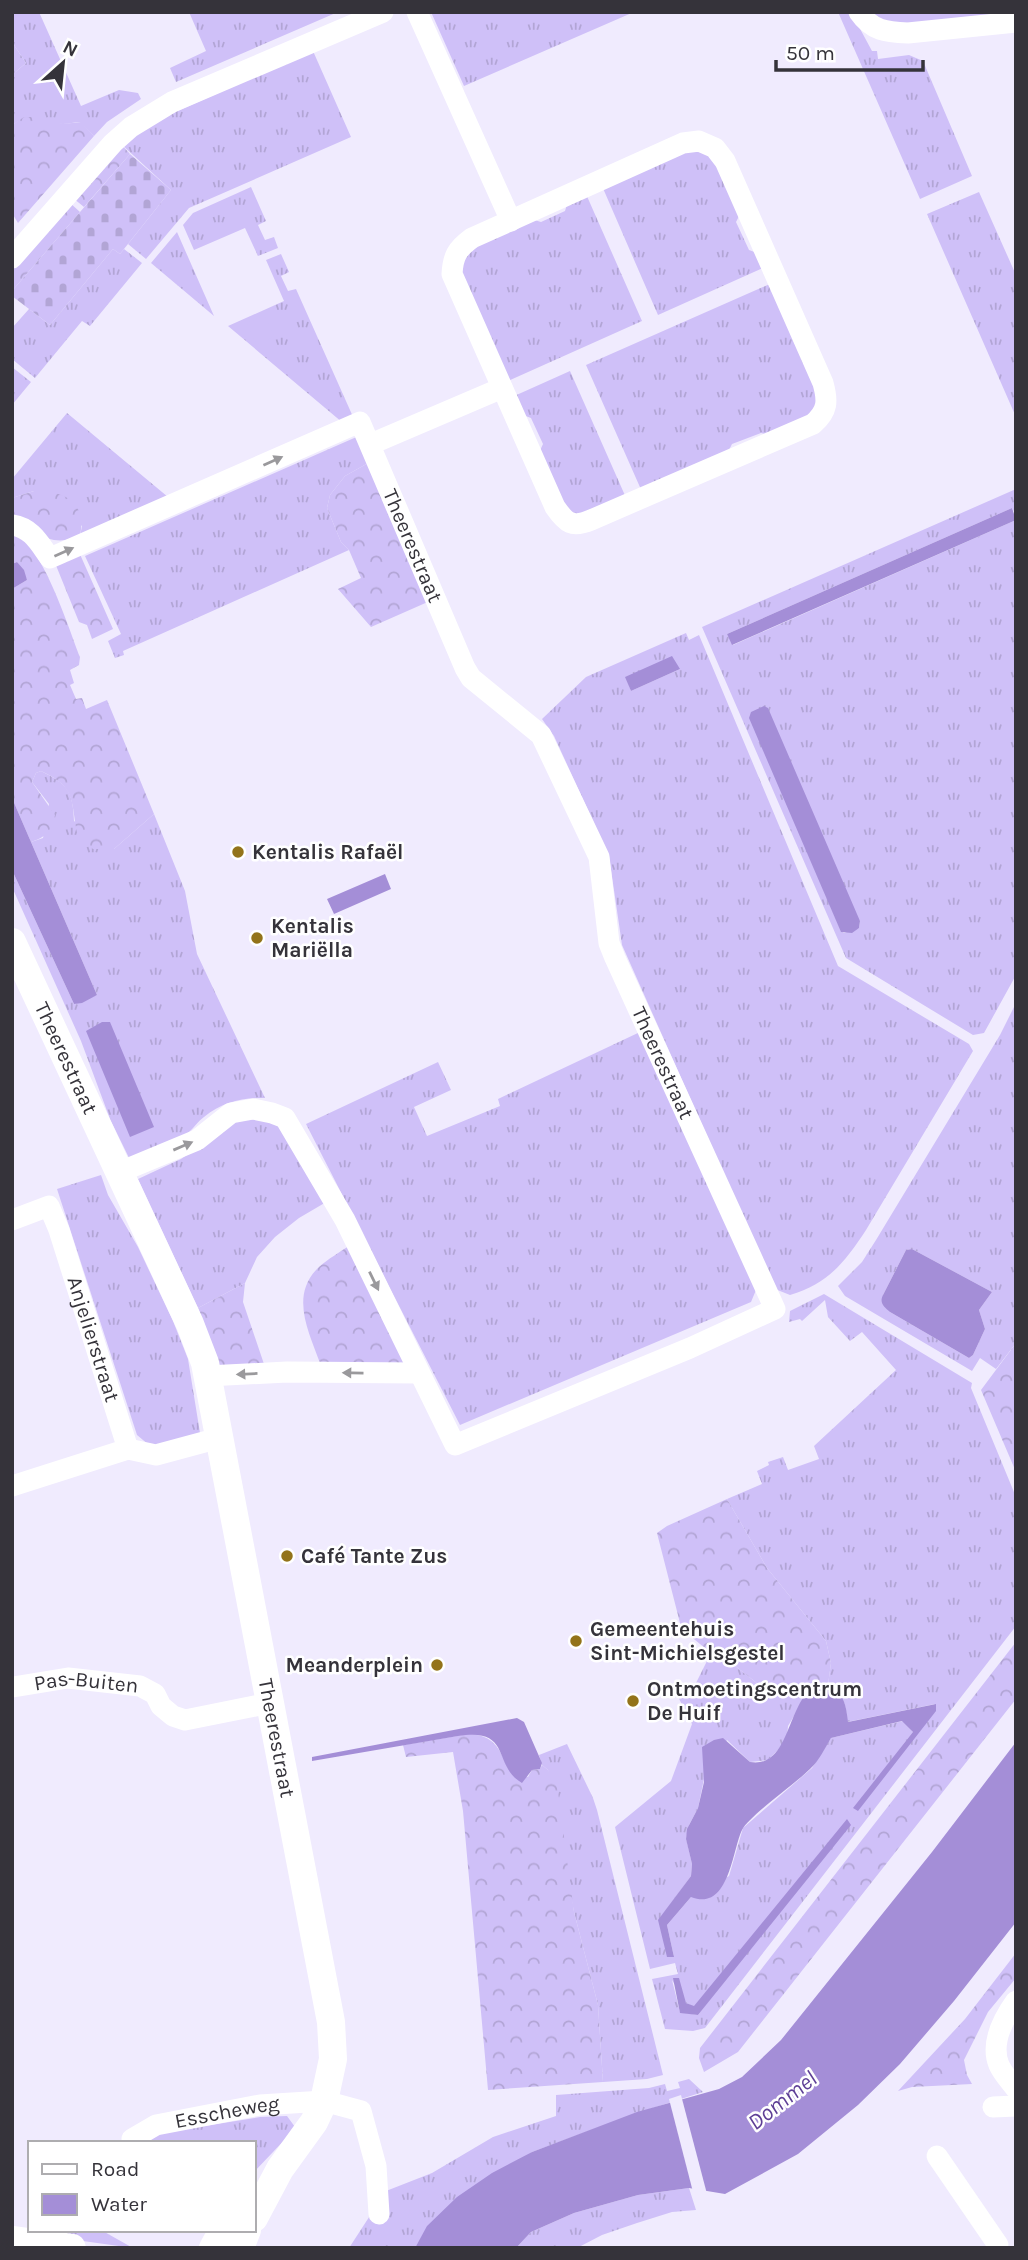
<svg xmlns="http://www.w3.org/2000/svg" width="1028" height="2260" font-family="Karla,sans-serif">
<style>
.grass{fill:url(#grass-tufts);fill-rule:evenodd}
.forest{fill:url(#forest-crowns)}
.cemetery{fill:url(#cemetery-stones)}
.pitch{fill:#cfc0f8}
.water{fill:#a48ed7}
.pier{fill:#f0ebfe}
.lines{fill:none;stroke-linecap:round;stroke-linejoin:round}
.minor{stroke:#fff;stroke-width:21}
.major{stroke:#fff;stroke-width:28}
.oneway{fill:#9a999c}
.poi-dot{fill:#93731a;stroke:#fff;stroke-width:2.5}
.labels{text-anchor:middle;stroke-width:5;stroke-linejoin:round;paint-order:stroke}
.street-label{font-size:21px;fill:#35333a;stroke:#fff}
.poi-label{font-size:21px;font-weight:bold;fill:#35333a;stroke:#fff;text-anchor:start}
.water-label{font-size:23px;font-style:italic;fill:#5e3f96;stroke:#fff}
</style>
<defs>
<pattern id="grass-tufts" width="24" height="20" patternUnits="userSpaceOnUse" patternTransform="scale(1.75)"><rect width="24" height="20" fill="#cfc0f8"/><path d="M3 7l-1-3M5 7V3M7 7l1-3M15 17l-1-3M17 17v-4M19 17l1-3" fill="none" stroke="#b2a5d5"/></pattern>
<pattern id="forest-crowns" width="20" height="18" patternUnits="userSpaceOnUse" patternTransform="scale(1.75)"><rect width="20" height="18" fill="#cfc0f8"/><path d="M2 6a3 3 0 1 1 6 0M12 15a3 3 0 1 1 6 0" fill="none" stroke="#b2a5d5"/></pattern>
<pattern id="cemetery-stones" width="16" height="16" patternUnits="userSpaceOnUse" patternTransform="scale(1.75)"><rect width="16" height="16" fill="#cfc0f8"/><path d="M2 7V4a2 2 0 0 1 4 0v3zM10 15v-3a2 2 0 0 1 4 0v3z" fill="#b2a5d5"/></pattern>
</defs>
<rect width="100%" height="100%" fill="#f0ebfe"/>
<path class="grass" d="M12,12H39L81,106L119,90L138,93L141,99L107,122L94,136L80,122C75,122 69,124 63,124C40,124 35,110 12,125V75L26,63L12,42Z
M189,12H338L176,82L170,68L206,51Z
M431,12H634L464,86Z
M838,12H851L872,51H877L878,59L909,55L923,61L972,176L920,199Z
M868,12H1016L892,25Z
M313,51L351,137L189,208L146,259L128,244L171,190L121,144L153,122Z
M689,148L710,154L741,212L736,222L749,250L760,254L765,267L658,315L602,186Z
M251,187L266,221L258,225L265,240L274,237L278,248L258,256L245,228L194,250L183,225L193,213Z
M979,192L1016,275V417L927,214Z
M586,194L642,321L506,382L459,272L473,243L528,218L541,222L565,211L568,201Z
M177,232L214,316L151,263Z
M113,249L120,254L124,249L142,263L90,326L82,321L35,378L12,359V328L29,309L50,325Z
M281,254L289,272L281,276L288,291L296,289L354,419L343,423L228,326L284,301L266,260Z
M772,283L817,382L816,412L773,436L761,433L732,444L725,458L643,494L586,365Z
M12,367L31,382L12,405Z
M570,371L627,500L588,516L569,515L538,455L543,444L531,418L520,414L512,397Z
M67,413L168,497L80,536L82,526L34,491L12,498V479Z
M361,435L370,462L345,476L330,495L327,508L341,542L349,550L123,651L124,655L115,658L108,641L121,634L85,556Z
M1016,489V515L1012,508L727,634L733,645L1016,520V975L984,1033L973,1035L846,958L702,627ZM804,844L860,921L859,928L844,933L841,931Z
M686,633L689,640L699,635L838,966L969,1044L973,1051L866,1230C845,1262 828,1284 790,1295L775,1289L622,945L609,856L554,736L542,719L586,677ZM680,669L631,691L626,677Z
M41,771C68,784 73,792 74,821L114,849L154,814L185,891L197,954L265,1098C243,1097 222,1102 204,1117C198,1121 194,1128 189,1132C172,1145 149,1153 131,1162L110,1119L81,1041L12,887V870L74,1004L97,995L31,842L43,838L49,804L32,782L36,773Z
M1016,1003V1343L996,1369L980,1358L972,1371L845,1296L838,1286L862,1262L876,1240L1000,1035ZM912,1249L992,1292L979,1310L985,1329L973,1355L969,1358L890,1312L883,1295L906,1250Z
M640,1032L756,1290L751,1302L460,1425L306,1124L438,1062L451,1090L414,1107L427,1136L500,1106L498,1099Z
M239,1119L276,1120L328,1201L299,1218L275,1237L257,1257L245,1283L198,1308L138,1179L181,1159Z
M101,1175L108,1195L138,1247L173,1321L188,1359L200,1433L156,1447L149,1445L137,1435L57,1189Z
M824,1294L972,1383L971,1388L1016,1497V1626L705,2028L693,2031L665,2029L652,1979L678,1974L675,1963L650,1969L615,1827L671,1781L692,1724L675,1691H692L711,1653L729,1661L758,1684L784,1694L806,1696L788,1726L787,1738L777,1751L768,1760L750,1762L727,1740L705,1774L698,1808L689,1825L686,1838L692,1864L691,1876L659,1920L674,1957L667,1925L691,1897L729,1876L743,1828L812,1768L831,1738L903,1721L913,1732L854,1808L935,1704L847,1722C847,1706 843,1692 828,1685L831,1663L826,1641L767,1568L727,1499L762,1484L757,1471L769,1465L768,1462L783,1457L788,1470L819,1459L814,1446L896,1370L862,1332L850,1341L828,1317L825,1300L802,1321L800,1319L789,1322L790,1311ZM848,1819L698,2015L680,2012L672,1980L686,2003L694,2007Z
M567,1744L593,1798L597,1810L663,2075L647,2079L603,2082L598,2005L574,1912L548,1770L542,1765L539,1755Z
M689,2079L703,2092L637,2113L532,2152L428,2226L415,2248H349L386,2191L432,2173L493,2137L556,2116V2095L649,2088L665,2084L667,2091L680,2088L678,2082Z
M287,2116L295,2127L292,2132L254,2172V2143H145L149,2135L260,2117Z
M689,2188L696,2210L672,2212L637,2223L602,2235L577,2248H516L531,2232L574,2213L638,2195Z
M33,2230H101L133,2248L40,2235Z"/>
<path class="forest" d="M12,42L26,63L12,75Z
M24,117H36L63,124L81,122L94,136L18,223L12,213V125Z
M121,144L130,154L84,207L73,198Z
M69,202L80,212L12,291V268Z
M370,462L430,601L371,627L338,589L361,578L349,550L341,542L327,508L330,495L345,476Z
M34,491C64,491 87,501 80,536C51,548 37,533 12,519V498Z
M12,532C41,540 69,629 80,657L79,665L70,670L74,683L70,685L76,699L82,698L86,709L107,700L154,814L114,849H93L78,837C70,802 78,788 41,771L36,773L32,782L55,815C52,830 47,837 31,842L12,798V589L27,580L17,562L12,564Z
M79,552L113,629L92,639L87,625L79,622L55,563Z
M350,1245L411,1367L320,1363C309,1332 289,1295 319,1267C328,1259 340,1252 350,1245Z
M245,1283L243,1302L265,1367L221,1370L198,1308Z
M1016,1343V1472L981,1390Z
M727,1499L767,1568L826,1641L831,1663L828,1685L812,1688L806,1696L784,1694L758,1684L729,1661L711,1653L689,1635L680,1623L657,1533L667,1526Z
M1016,1642V1699L738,2052L704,2072L699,2058L700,2048Z
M469,1734C493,1735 500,1748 508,1769L528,1777L532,1770L540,1769L542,1765L548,1770L557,1784L574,1912L598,2005L603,2082L488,2090L463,1811L453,1752L406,1757L403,1745Z
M1016,1953V1978L988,2012L964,2060L967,2075L972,2084L912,2087L898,2091L965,2019Z"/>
<path class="cemetery" d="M130,154L171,190L120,254L113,249L50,325L12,296V291Z"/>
<path class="pitch" d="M265,315L274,337L256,344L247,323Z"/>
<path class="water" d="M1012,508L1016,520L732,645L727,634Z
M17,562L24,570L27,580L12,589V564Z
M672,656L680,669L631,691L625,677Z
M764,706L768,708L860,921L859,928L852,933L841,932L749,718L751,712Z
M12,798L97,995L82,1003L74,1004L12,870Z
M385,874L391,889L334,914L327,899Z
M102,1022H110L154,1127L130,1137L86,1031Z
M912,1249L992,1292L979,1310L985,1329L973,1355L969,1358L890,1312C884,1307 879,1303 883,1295L906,1250Z
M818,1685C842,1685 846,1702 848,1722L936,1704V1711L858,1811L853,1808L913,1732L902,1721L831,1738C825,1748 819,1761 810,1769C796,1783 749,1816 742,1830C732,1851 729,1912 691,1897L667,1925L674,1957H667L658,1920L691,1876L692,1864L686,1839L687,1829L698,1808L704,1782L702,1747L714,1740L723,1738L750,1762C792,1769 786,1698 818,1685Z
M517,1718L524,1722L542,1763L540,1769L532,1770L522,1783C492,1766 513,1727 458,1736L312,1761V1757Z
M1016,1742V1922L954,2001L900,2064L858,2105L798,2154L725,2194L689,2188L638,2195L574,2213L531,2232L516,2248H415L427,2226L457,2197L492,2173L532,2152L637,2112L719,2089L742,2077L781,2040L932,1852Z
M847,1819L851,1825L698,2015L680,2013L673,1978H679L686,2003L694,2006Z"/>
<path class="pier" d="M681,2095L707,2194L693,2192L669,2099Z"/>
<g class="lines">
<g class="minor">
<path d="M417,12L511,221"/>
<path d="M859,12C872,31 886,32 908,33L1016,22"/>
<path d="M699,141L715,148L725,161L823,383C828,401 828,411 813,424L591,520C572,528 566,523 555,507L452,274C453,256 457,249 472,238L683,143Z"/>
<path d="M12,258L113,143L131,127L172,102L383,12"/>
<path d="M371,444L502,388"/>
<path id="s1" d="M12,525C32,528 39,543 50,558L360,422L465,668L471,678L541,735L599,857L609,943L615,958L775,1309L690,1348L455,1445L345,1220L285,1118L272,1113L253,1109L231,1113L197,1140L120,1172"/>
<path id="s2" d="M12,1220L49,1206L59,1230L128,1449"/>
<path d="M207,1376L287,1372L419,1373"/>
<path d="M12,1486L128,1449L156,1455L219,1438"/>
<path id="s3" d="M13,1687L68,1678L140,1686L155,1694L161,1706L173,1716L185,1720L270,1703"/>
<path d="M1016,2001C1003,2019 990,2043 999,2065C1003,2074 1011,2082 1016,2089"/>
<path d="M993,2107L1016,2106"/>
<path id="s4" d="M132,2139L156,2125L260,2105L324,2101L361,2111L376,2166L379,2214"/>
<path d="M937,2156L998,2245"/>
</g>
<g class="major">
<path id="s5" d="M12,942L190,1324L205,1363L331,2022L333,2059L324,2101L314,2122L280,2169L254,2218"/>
<path d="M12,2240L72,2248"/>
<path d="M213,2248L223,2230"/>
<path d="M240,2248L247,2230"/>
</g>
</g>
<defs><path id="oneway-solid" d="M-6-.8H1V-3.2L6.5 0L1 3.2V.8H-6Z" transform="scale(1.75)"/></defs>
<g class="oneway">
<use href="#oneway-solid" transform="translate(273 461) rotate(-24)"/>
<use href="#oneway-solid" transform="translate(64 552) rotate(-24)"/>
<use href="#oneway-solid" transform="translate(183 1146) rotate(-23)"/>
<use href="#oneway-solid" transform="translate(374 1281) rotate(64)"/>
<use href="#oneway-solid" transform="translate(353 1373) rotate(-179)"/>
<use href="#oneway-solid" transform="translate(247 1374) rotate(177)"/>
</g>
<g class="poi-dot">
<circle cx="238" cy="852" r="7"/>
<circle cx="257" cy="938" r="7"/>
<circle cx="287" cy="1556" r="7"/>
<circle cx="576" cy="1641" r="7"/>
<circle cx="437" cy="1665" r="7"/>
<circle cx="633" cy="1701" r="7"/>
</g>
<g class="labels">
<g class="street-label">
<text dy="7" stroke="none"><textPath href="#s1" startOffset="525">Theerestraat</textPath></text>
<text dy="7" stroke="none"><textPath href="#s5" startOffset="128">Theerestraat</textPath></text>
<text dy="7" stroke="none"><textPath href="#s1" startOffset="1113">Theerestraat</textPath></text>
<text dy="7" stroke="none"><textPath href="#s2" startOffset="180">Anjelierstraat</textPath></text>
<text dy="7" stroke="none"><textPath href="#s3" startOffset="74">Pas-Buiten</textPath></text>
<text dy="7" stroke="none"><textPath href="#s5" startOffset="845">Theerestraat</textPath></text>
<text dy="7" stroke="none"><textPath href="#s4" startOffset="100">Esscheweg</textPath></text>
</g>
<g class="poi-label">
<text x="252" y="859">Kentalis Rafaël</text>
<text x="271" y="933">Kentalis<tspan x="271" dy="24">Mariëlla</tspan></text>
<text x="301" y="1563">Café Tante Zus</text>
<text x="590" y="1636">Gemeentehuis<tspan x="590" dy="24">Sint-Michielsgestel</tspan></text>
<text x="423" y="1672" text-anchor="end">Meanderplein</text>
<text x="647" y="1696">Ontmoetingscentrum<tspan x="647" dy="24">De Huif</tspan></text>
</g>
<g class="water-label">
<text transform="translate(782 2100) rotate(-38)" y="8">Dommel</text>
</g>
</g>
<rect width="1028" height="2260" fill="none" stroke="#35333a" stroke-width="28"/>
<rect x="28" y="2141" width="228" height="91" fill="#ffffff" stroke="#aeadb0" stroke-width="2"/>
<rect x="42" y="2164" width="35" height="10" fill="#ffffff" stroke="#aeadb0" stroke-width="2"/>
<text x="91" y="2176" font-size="21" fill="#35333a">Road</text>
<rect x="42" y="2194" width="35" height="21" fill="#a48ed7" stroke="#aeadb0" stroke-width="2"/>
<text x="91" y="2211" font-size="21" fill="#35333a">Water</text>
<g transform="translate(63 63) rotate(27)" stroke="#ffffff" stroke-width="5" paint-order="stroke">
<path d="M0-5L12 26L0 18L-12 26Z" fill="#35333a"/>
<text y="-10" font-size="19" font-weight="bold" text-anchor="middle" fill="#35333a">N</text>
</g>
<path d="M776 60v10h147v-10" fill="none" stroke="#35333a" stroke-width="3.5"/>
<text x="786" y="60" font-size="21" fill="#35333a" stroke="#ffffff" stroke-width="5" paint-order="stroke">50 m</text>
</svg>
